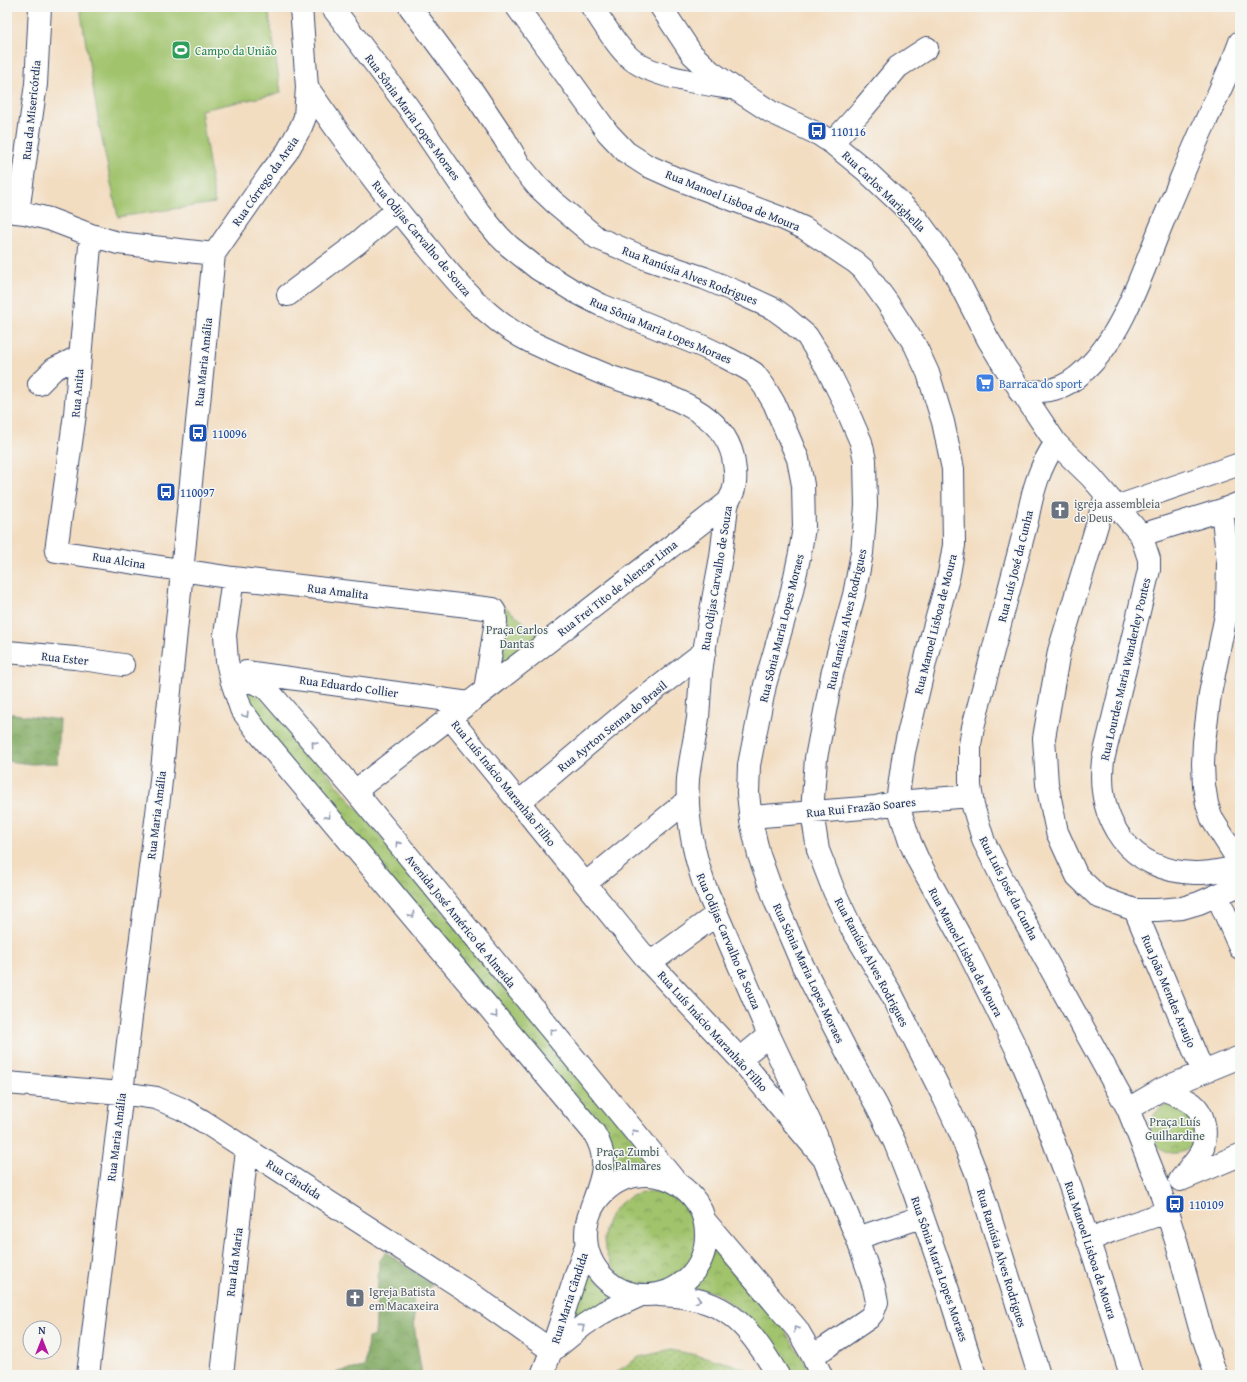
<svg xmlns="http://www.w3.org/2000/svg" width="1247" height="1382" font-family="'Gentium Book Plus',serif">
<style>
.grass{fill:url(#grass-dots);stroke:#5e7965}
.forest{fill:url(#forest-crowns);stroke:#4e6c5f}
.park{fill:url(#park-crowns);stroke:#5e7965}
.pitch{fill:#a0c36c;stroke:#5e7965}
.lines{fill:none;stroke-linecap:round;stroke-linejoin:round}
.minor-casing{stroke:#3b496d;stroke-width:24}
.minor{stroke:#fff;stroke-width:22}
.oneway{stroke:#8d97ae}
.labels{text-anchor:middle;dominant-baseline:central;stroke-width:3;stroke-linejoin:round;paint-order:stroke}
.leisure-label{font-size:12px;fill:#27864d;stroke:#f6f6f2;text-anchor:start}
.street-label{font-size:12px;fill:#1b2f5e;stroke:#f6f6f2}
.transit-label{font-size:12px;fill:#164399;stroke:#f6f6f2;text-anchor:start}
.shop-label{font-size:12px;fill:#366cbe;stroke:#f6f6f2;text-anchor:start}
.worship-label{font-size:12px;fill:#5b616d;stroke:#f6f6f2;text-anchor:start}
.park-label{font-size:12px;fill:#435b62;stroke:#f6f6f2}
</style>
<defs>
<pattern id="grass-dots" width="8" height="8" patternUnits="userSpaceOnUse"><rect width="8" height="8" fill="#a0c36c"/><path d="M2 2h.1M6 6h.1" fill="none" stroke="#829f5c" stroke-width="1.8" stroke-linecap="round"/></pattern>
<pattern id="forest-crowns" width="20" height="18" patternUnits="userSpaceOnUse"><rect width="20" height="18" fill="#80a960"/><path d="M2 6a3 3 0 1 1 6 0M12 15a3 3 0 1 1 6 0" fill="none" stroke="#688a52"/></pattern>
<pattern id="park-crowns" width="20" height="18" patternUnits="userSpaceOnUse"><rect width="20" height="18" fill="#a0c36c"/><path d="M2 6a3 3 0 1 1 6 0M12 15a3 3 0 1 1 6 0" fill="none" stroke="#829f5c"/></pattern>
</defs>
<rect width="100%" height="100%" fill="#f6f6f2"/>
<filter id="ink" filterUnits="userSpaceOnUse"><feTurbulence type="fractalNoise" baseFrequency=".025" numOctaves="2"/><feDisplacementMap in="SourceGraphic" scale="8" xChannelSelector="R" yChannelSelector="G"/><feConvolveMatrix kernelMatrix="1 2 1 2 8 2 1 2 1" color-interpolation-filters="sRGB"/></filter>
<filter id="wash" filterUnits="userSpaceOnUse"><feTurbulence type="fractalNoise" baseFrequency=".012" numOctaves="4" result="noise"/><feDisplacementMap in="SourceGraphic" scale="16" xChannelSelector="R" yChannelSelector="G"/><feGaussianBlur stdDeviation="0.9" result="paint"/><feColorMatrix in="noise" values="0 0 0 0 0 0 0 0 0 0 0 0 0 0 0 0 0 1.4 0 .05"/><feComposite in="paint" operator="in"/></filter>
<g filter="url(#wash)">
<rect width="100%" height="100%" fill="#f3ddc1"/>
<path class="grass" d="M 671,1350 L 706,1357 L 745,1368 L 747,1375 L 612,1375 L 639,1357 Z"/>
<path class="forest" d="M 7,713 L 60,720 L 58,763 L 32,764 L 7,761 Z
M 386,1252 L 433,1285 L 413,1297 L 415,1332 L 422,1375 L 337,1375 L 337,1372 L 365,1367 L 368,1338 L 375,1336 L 379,1262 Z"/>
<path class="park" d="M 505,607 L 541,636 L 495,672 Z
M 253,684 L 659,1170 C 638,1171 625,1173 606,1182 L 611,1167 L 243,703 L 242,689 Z
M 1174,1103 L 1195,1114 L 1194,1145 C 1158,1175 1127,1113 1174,1103 Z
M604 1239a47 47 0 1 1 94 0a47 47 0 1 1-94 0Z
M 711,1236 L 761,1293 L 813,1375 L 788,1375 L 737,1308 L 716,1293 L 687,1287 L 695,1282 L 709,1254 Z
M 585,1259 C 594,1278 600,1283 617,1294 L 562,1334 Z"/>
<path class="pitch" d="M 80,7 L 268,7 L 281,93 L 201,110 L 215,203 L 118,217 L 99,125 Z"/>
</g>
<g filter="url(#ink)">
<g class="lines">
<defs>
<path id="minor" d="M 332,7 L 408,107 L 479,212 L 498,235 L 509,246 L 538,269 L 572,290 L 601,305 L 704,347 L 725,357 L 746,368 L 754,373 L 764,386 L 774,403 L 798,459 L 803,485 L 804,527 L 800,553 L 791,595 L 765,685 L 749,765 L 748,793 L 751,821 L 759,855 L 776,903 L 802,964 L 850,1058 L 877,1106 L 895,1143 L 913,1189 L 948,1290 L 975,1375
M 410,7 L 474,93 L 504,138 L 519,164 L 537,186 L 554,202 L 597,238 L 647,259 L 704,278 L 737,292 L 774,309 L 785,317 L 807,336 L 827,368 L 841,396 L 861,442 L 865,460 L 866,506 L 862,553 L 854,595 L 832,675 L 816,758 L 812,812 L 818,850 L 834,891 L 851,927 L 892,995 L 944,1098 L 959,1130 L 977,1175 L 1039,1375
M 517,7 L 608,133 L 626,152 L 646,165 L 675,178 L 784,219 L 804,228 L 855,262 L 863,269 L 887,302 L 915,345 L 928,373 L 943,422 L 953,469 L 954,545 L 949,574 L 929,646 L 904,752 L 897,802 L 910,842 L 919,862 L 966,947 L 1017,1050 L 1028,1076 L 1048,1126 L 1068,1180 L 1094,1257 L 1131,1375
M 592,7 C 603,22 613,41 626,54 C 646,77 701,83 730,88
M 661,7 L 692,54 L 710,71 L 734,88 L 771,112 L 820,135 L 832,143 L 865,170 L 917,219 L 949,263 L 988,339 L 1003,364 L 1056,443 L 1091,477 L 1141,535 L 1149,559 L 1149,570 L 1103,760 C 1096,822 1130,871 1194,873 C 1209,874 1225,869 1240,867
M 307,87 C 342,138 378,187 417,234 C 451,275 483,318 531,342 C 556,354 581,365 606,375 C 650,391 721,404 733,457 C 735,469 737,481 733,492 C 731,497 728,501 727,506 C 725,523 723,540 721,557 C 714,595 706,634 701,673 C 700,688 699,703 698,718 C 695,739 690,759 688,779 C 686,814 693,851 704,884 L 769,1035 L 816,1135 L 824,1159
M 832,143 L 862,110 L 898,67 L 927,48
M 7,211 L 25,213 L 49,219 L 91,235 L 118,243 L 214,254
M 18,212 L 36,84 L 40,7
M 91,235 L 75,414 L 56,551 L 233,578 L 493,609 L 495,612 L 496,621 L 485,690
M 288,295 L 355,245 L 397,210
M 39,384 L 54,369 L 80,356
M 1020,392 C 1047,392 1063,391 1084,371 C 1125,334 1144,265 1166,214 C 1179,184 1191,153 1205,123 C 1217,96 1230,70 1240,42
M 1056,443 C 1039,466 1032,494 1027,521 L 973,727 L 970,745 L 970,786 L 973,806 L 984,842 L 1015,904 L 1128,1109 L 1159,1187 L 1177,1244 L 1200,1328 L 1216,1375
M 1106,495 L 1059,651 L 1044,738 L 1047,784 L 1057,832 L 1077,876 L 1099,897 L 1135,910 L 1157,910 L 1182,908 L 1199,903 L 1240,885
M 1116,507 L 1240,464
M 1222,510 L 1228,563 L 1227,610 L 1210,694 L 1204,742 L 1203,764 L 1204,785 L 1207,804 L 1212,819 L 1240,863
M 1141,535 L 1222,510 L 1240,503
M 233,578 L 225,635 L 227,661 L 231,679 L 241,709 L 257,731 L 594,1133 C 611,1161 601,1180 591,1208
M 7,652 L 75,658 L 123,665
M 246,672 L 469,703
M 231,679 L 252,682 L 266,688 L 355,791 L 677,1183
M 450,718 L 650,963 L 740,1059 L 824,1159 L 857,1238 L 874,1287 L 877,1302 L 873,1313 L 869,1318 L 825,1348 L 812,1355
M 355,791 C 479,695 604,599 728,502
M 519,802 L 630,709 L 705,651
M 751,817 L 876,807 L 897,802 L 971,796
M 586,883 L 688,800
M 1217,895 L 1240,948
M 1135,910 L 1203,1072
M 650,963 L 716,915
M 740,1059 L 769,1035
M 7,1083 L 121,1093 L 156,1098 L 182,1109 L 203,1121 L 473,1295 L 552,1351
M 1162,1089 C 1172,1093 1184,1097 1193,1104 C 1207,1116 1208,1141 1199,1156 C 1194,1164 1186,1172 1180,1180
M 1128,1109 L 1162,1089 L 1240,1057
M586 1235a60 60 0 1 1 120 0a60 60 0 1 1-120 0Z
M 1183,1179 L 1240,1155
M 705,1221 L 797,1329 L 812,1355 L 821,1375
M 857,1238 L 922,1217
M 1088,1241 L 1111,1231 L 1167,1212
M 659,1295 C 671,1296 682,1296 693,1299 C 737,1307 757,1341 778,1375
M 552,1351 L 584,1325 L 604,1312 L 639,1296
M 88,1375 L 135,984 L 160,790 L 214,254 L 269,175 L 287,152 L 301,127 L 305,117 L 307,87 L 301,7
M 222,1375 L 247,1150
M 542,1375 C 559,1333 570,1289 586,1246"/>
</defs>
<use href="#minor" class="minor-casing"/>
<use href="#minor" class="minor"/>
</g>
<defs><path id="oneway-chevron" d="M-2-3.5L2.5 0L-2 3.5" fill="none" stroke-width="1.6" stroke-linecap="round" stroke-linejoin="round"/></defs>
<g class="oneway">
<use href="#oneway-chevron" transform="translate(246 715) rotate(57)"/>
<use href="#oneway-chevron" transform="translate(314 744) rotate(-131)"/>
<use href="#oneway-chevron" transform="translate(328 816) rotate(50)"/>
<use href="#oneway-chevron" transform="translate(398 844) rotate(-129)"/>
<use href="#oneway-chevron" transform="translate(412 915) rotate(50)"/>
<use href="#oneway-chevron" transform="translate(495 1015) rotate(50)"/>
<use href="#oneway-chevron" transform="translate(552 1031) rotate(-129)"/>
<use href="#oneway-chevron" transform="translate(634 1132) rotate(-129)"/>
<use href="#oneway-chevron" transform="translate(698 1300) rotate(15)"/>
<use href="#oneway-chevron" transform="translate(582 1327) rotate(-37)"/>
<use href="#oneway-chevron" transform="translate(796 1329) rotate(-125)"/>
</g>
</g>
<defs>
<symbol id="stadium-square" viewBox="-11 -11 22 22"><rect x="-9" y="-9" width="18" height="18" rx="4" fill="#2e9e5b" stroke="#f6f6f2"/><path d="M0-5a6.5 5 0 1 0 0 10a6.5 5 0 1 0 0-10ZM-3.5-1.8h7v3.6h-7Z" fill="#fff"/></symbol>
<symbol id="bus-square" viewBox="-11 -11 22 22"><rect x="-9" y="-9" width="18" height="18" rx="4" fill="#1a4fb4" stroke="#f6f6f2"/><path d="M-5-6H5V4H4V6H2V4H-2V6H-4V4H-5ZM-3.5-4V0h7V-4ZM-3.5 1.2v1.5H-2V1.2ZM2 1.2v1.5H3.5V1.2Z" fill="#fff"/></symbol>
<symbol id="supermarket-square" viewBox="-11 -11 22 22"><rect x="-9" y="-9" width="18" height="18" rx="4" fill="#3f7fe0" stroke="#f6f6f2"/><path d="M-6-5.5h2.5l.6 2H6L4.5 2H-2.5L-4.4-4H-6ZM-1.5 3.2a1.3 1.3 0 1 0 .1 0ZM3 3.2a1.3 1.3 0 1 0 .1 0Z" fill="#fff"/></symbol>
<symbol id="church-square" viewBox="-11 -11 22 22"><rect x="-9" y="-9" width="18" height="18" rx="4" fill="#6b7280" stroke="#f6f6f2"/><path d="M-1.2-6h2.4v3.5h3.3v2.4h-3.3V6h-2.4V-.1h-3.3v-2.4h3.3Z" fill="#fff"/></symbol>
</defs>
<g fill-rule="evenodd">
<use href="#stadium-square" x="170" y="39" width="22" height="22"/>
<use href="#bus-square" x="806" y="120" width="22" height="22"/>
<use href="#supermarket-square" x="974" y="372" width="22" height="22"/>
<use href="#bus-square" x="187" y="422" width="22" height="22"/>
<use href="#bus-square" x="155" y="481" width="22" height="22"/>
<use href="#church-square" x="1049" y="499" width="22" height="22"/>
<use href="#bus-square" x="1164" y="1193" width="22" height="22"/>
<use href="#church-square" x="344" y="1287" width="22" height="22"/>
</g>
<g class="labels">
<g class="leisure-label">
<text x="195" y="50">Campo da União</text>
</g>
<g class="street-label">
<text transform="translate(31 110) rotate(-84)">Rua da Misericórdia</text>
<text transform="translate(413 117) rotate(54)">Rua Sônia Maria Lopes Moraes</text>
<text transform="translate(265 181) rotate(-55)">Rua Córrego da Areia</text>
<text transform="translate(884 191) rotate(44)">Rua Carlos Marighella</text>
<text transform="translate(733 200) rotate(22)">Rua Manoel Lisboa de Moura</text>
<text transform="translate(422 238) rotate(50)">Rua Odijas Carvalho de Souza</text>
<text transform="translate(690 275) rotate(21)">Rua Ranúsia Alves Rodrigues</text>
<text transform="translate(661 330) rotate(23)">Rua Sônia Maria Lopes Moraes</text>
<text transform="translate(203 362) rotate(-84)">Rua Maria Amália</text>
<text transform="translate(77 393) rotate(-85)">Rua Anita</text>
<text transform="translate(119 560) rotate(9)">Rua Alcina</text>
<text transform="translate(1015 566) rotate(-76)">Rua Luís José da Cunha</text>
<text transform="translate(716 578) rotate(-81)">Rua Odijas Carvalho de Souza</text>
<text transform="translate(617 588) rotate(-38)">Rua Frei Tito de Alencar Lima</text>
<text transform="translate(338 591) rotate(7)">Rua Amalita</text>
<text transform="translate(846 619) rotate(-77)">Rua Ranúsia Alves Rodrigues</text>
<text transform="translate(935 624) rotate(-76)">Rua Manoel Lisboa de Moura</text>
<text transform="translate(781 628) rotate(-76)">Rua Sônia Maria Lopes Moraes</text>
<text transform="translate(65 658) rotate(6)">Rua Ester</text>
<text transform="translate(1125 669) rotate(-77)">Rua Lourdes Maria Wanderley Pontes</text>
<text transform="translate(349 686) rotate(8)">Rua Eduardo Collier</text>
<text transform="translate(612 726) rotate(-39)">Rua Ayrton Senna do Brasil</text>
<text transform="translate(504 783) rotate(51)">Rua Luís Inácio Maranhão Filho</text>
<text transform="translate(861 807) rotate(-6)">Rua Rui Frazão Soares</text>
<text transform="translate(156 815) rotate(-83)">Rua Maria Amália</text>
<text transform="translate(1009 888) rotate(63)">Rua Luís José da Cunha</text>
<text transform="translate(461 921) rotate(51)">Avenida José Américo de Almeida</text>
<text transform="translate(729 941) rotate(67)">Rua Odijas Carvalho de Souza</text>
<text transform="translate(966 952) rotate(62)">Rua Manoel Lisboa de Moura</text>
<text transform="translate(872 962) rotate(62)">Rua Ranúsia Alves Rodrigues</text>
<text transform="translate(809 973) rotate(65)">Rua Sônia Maria Lopes Moraes</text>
<text transform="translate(1169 991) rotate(67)">Rua João Mendes Araujo</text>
<text transform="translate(713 1031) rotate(48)">Rua Luís Inácio Maranhão Filho</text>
<text transform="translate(116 1137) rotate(-83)">Rua Maria Amália</text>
<text transform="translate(294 1179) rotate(33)">Rua Cândida</text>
<text transform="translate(1091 1250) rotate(72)">Rua Manoel Lisboa de Moura</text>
<text transform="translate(1002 1258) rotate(73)">Rua Ranúsia Alves Rodrigues</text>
<text transform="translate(234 1262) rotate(-83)">Rua Ida Maria</text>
<text transform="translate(940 1269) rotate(71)">Rua Sônia Maria Lopes Moraes</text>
<text transform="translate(569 1298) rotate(-72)">Rua Maria Cândida</text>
</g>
<g class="transit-label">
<text x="831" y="131">110116</text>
<text x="212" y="433">110096</text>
<text x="180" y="492">110097</text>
<text x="1189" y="1204">110109</text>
</g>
<g class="shop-label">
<text x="999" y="383">Barraca do sport</text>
</g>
<g class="worship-label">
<text x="1074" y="503">igreja assembleia<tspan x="1074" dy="14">de Deus</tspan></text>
<text x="369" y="1291">Igreja Batista<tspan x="369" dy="14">em Macaxeira</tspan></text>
</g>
<g class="park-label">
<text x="517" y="629">Praça Carlos<tspan x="517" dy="14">Dantas</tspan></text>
<text x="1175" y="1121">Praça Luís<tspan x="1175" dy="14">Guilhardine</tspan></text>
<text x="628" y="1151">Praça Zumbi<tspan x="628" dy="14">dos Palmares</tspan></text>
</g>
</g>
<rect width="1247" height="1382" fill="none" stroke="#f6f6f2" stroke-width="24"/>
<g transform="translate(42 1340)"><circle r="19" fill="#f6f6f2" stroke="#9ea6b7"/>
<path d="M0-3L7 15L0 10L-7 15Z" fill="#b5179e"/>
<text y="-6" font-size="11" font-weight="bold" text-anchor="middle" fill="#1b2f5e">N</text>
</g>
</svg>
